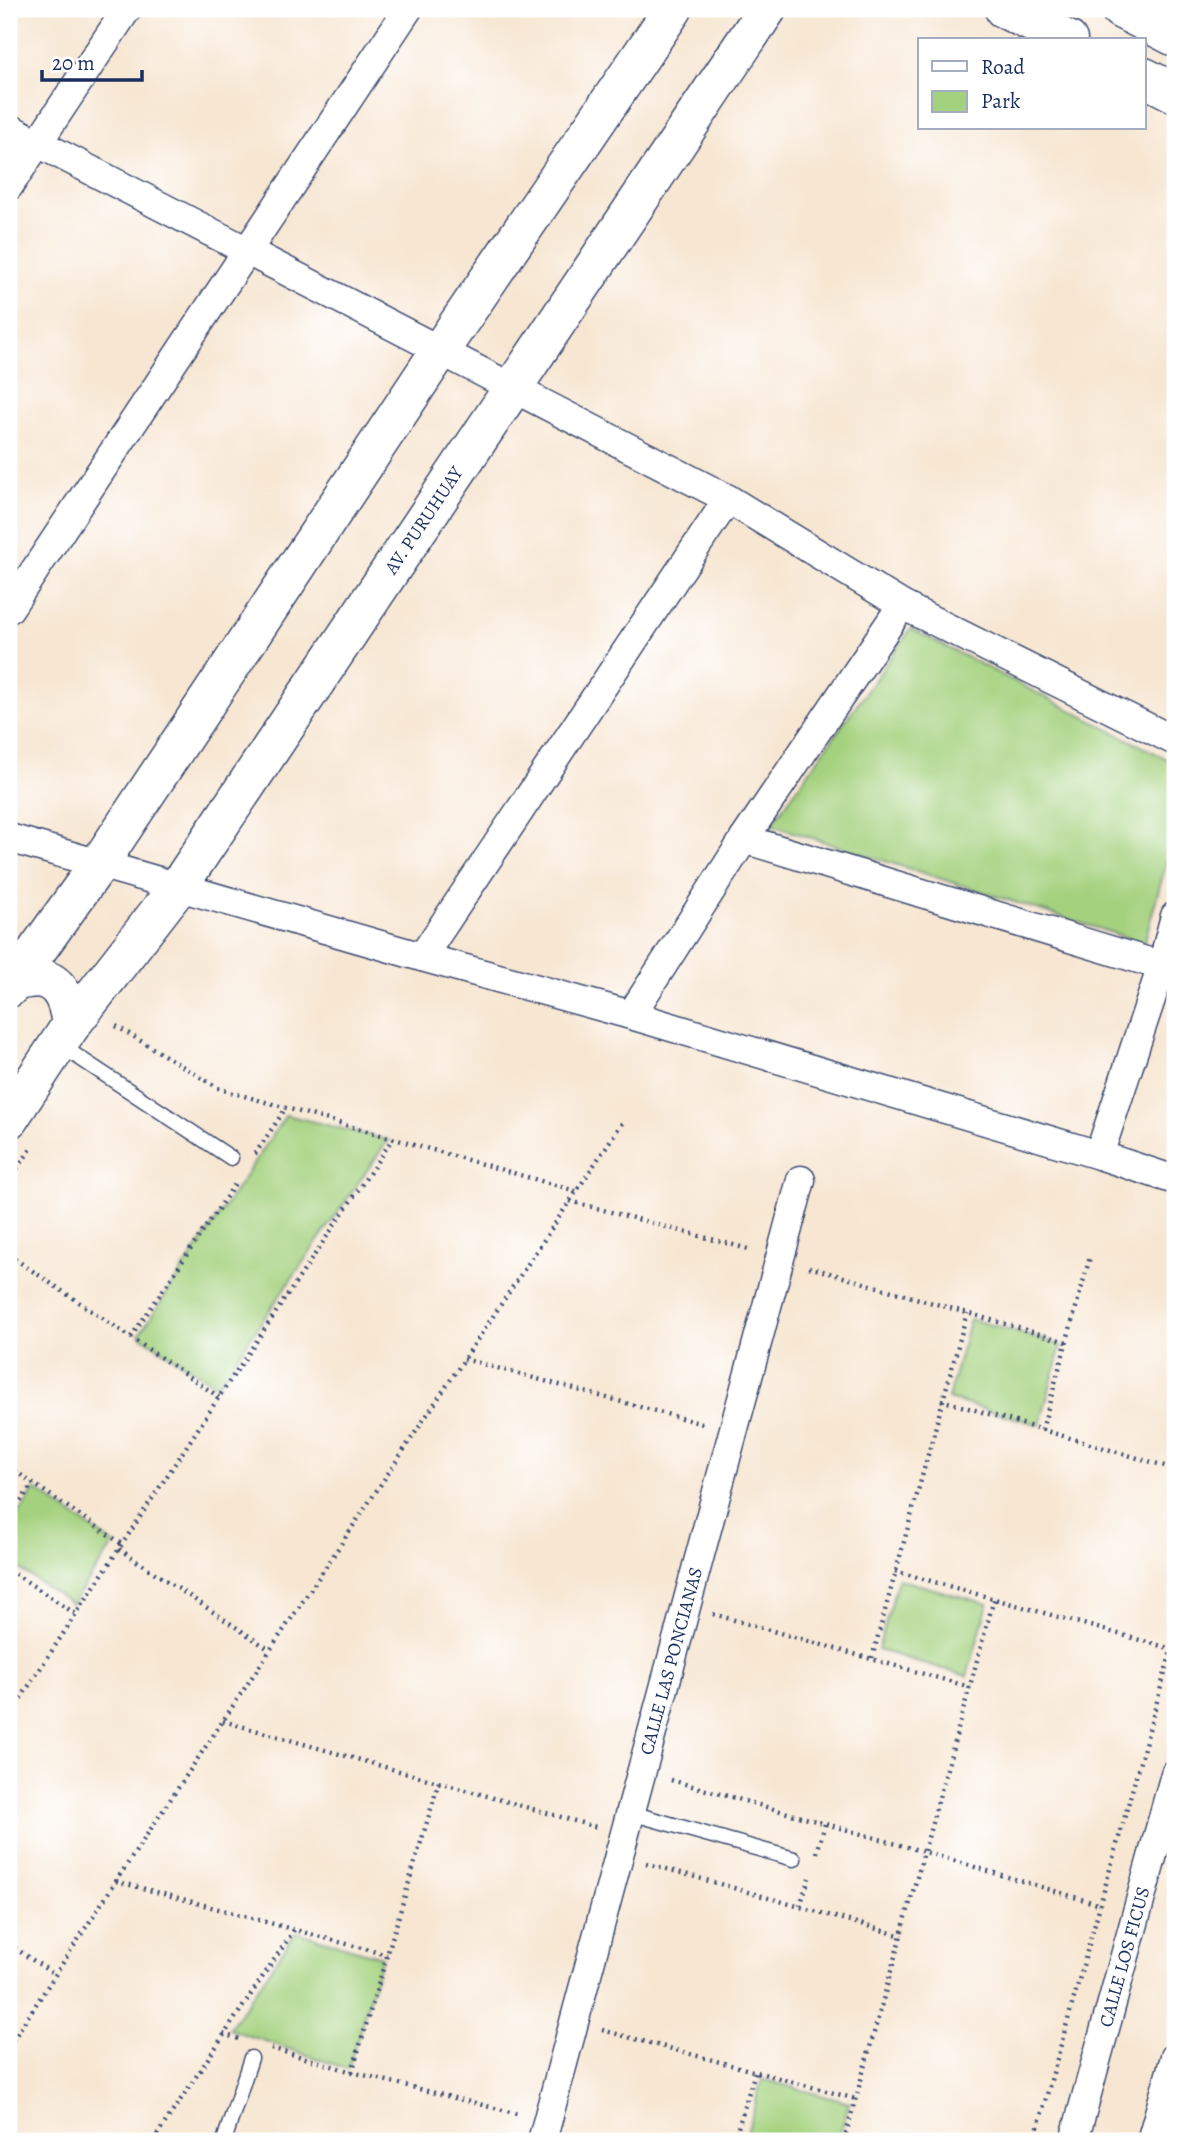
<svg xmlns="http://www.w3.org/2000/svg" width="1184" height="2150" font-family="Alegreya,serif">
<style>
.green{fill:#a4d17e;stroke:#60806e;stroke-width:2}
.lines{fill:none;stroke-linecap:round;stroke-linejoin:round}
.lane-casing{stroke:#3c4a6f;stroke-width:17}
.street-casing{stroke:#3c4a6f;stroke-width:31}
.secondary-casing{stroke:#3c4a6f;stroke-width:41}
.path{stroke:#3c4a6f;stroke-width:4.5;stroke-dasharray:2 5;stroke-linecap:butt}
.lane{stroke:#fff;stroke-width:14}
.street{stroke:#fff;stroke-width:28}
.secondary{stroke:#fff;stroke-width:38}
.labels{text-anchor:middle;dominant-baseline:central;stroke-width:7;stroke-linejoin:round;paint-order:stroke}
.street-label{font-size:19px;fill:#1b2f5e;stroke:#fff}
</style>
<rect width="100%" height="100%" fill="#fff"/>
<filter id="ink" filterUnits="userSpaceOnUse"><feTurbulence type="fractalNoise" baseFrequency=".0143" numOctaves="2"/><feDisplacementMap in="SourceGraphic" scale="14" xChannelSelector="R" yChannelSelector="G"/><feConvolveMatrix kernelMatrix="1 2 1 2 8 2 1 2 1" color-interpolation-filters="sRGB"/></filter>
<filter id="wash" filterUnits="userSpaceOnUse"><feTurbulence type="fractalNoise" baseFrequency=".00686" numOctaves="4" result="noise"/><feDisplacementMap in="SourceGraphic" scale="28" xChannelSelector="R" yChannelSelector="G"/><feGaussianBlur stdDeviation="1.57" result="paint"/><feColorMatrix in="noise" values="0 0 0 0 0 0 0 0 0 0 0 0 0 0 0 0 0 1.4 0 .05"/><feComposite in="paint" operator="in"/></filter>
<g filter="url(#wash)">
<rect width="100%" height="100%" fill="#f7e6d2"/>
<path class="green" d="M 911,629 L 1175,763 L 1175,832 L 1144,943 L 771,825 Z
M 286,1115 L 388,1140 L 217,1386 L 139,1335 Z
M 970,1319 L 1061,1345 L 1040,1425 L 948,1399 Z
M 35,1489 L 114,1544 L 72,1604 L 9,1562 L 9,1530 Z
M 898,1579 L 988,1604 L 967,1676 L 878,1650 Z
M 296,1932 L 382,1957 L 348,2069 L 229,2029 Z
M 762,2079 L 849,2103 L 838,2141 L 745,2141 Z"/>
</g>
<g filter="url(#ink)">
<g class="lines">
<defs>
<path id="lane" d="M 60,1045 L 231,1158
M 631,1813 L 794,1859
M 224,2141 L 251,2058"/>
<g id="street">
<path d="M 9,128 L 728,499 L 902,605 L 1175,741"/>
<path d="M 9,186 L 127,9"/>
<path d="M 9,609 L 408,9"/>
<path d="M 9,838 L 422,957 L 631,1015 L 1099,1155 L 1175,1180"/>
<path d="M 744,839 L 1162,966"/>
<path d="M 422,957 L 728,499"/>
<path d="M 631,1015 L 744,839 L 902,605"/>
<path d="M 1099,1155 L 1162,966 L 1175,916"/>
<path id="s1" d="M 542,2141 L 801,1180"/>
<path id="s2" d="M 1074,2141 L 1175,1774"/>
<path d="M 1151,2141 L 1175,2057"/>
</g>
<g id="secondary">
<path d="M 1004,9 L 1068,40"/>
<path d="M 1120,9 L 1175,37"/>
<path d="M 1144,77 L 1175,93"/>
<path d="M 15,981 L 99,864 L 439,352 L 673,9"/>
<path d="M 9,988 C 15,981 19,980 28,979 C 59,974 68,1000 71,1025 L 9,1119"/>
<path id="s3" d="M 71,1025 L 178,887 L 767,9"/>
</g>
</defs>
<use href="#lane" class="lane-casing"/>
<use href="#street" class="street-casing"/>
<use href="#secondary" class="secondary-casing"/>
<path class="path" d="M 116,1026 L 220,1089 L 576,1191
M 255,1154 L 286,1108
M 9,1180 L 31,1149
M 570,1201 L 752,1250
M 9,1255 L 219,1397
M 809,1267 L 1067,1342
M 131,1337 L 237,1181
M 464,1359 L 703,1424
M 941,1400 L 1175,1469
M 1042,1430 L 1090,1257
M 9,1467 L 122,1544
M 9,1519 L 33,1483
M 119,1549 L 270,1650
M 9,1570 L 76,1614
M 895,1571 L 1172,1649
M 713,1614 L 970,1687
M 872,1658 L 967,1313
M 9,1716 L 219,1397 L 393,1138
M 223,1721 L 596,1827
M 671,1780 L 925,1852 L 1101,1905
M 817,1853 L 825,1824
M 646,1863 L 902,1936
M 116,1881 L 387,1955
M 800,1906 L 809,1878
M 9,1944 L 55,1975
M 602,2030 L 856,2099
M 223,2034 L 239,2039
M 9,2046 L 116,1881 L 622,1123
M 271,2048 L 352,2072 L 518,2114
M 352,2072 L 439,1782
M 153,2141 L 294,1930
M 734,2141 L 755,2072
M 844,2141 L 994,1599
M 1034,2141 L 1175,1637"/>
<use href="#lane" class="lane"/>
<use href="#street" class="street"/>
<use href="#secondary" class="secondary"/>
</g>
</g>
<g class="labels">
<g class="street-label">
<text stroke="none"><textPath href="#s3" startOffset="616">AV. PURUHUAY</textPath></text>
<text stroke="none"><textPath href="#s1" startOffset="497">CALLE LAS PONCIANAS</textPath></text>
<text stroke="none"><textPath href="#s2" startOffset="191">CALLE LOS FICUS</textPath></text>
</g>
</g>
<rect width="1184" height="2150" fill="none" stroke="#fff" stroke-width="35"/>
<rect x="918" y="38" width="228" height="91" fill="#ffffff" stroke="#a4acbf" stroke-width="2"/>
<rect x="932" y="61" width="35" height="10" fill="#ffffff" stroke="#a4acbf" stroke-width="2"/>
<text x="981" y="74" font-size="21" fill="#1b2f5e">Road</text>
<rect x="932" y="91" width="35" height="21" fill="#a4d17e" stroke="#a4acbf" stroke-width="2"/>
<text x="981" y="108" font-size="21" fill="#1b2f5e">Park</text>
<path d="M42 70v10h100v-10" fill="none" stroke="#1b2f5e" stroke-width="3.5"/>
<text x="52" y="70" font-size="21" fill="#1b2f5e" stroke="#ffffff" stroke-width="5" paint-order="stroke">20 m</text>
</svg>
